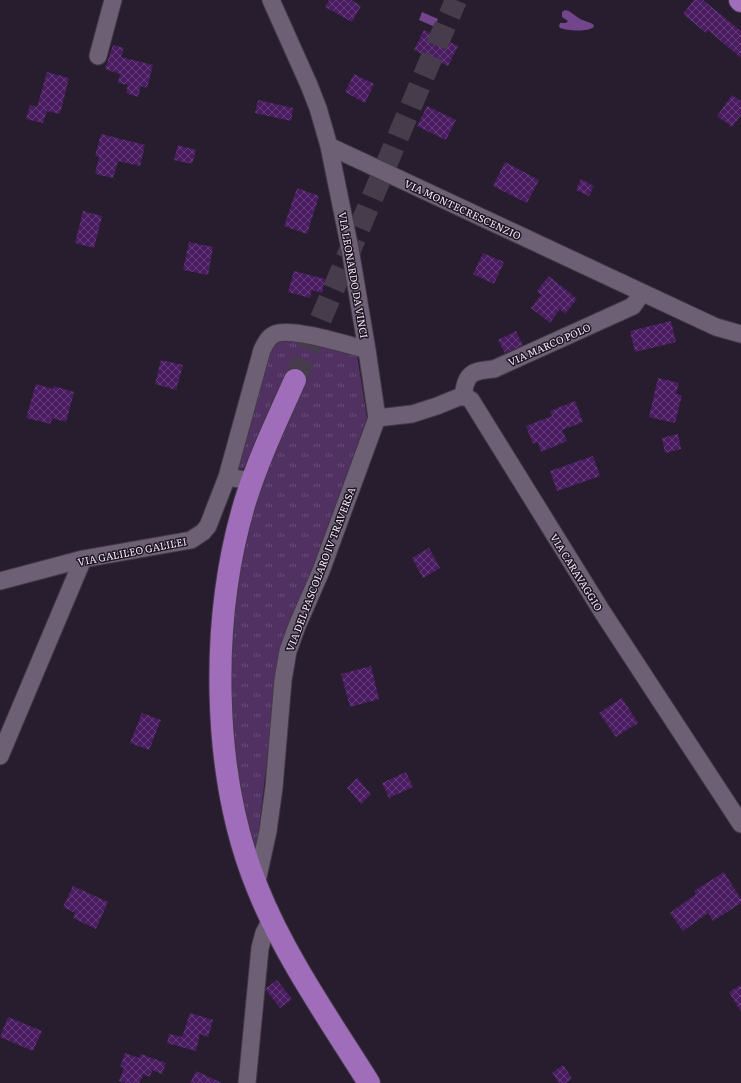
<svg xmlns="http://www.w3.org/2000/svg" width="741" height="1083" font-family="Literata,serif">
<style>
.grass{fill:url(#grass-tufts)}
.water{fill:#73458d}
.building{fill:url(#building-cross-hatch)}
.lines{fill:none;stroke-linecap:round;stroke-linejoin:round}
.major-tunnel{stroke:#473c4c;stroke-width:22;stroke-dasharray:22 11;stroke-linecap:butt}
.minor-casing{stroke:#433948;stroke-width:19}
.major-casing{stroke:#433948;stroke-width:24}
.minor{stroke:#6d6074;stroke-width:17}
.major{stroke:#9f6dba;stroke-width:22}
.labels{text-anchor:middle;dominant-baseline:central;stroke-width:3;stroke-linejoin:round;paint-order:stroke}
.street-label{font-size:10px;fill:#f4ecf8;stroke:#1e1424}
</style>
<defs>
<pattern id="grass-tufts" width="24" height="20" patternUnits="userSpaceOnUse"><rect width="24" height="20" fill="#503162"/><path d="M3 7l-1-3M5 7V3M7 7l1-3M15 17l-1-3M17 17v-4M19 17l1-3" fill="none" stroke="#6a4f79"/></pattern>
<pattern id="building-cross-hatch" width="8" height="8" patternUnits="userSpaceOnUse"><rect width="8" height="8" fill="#4a1c61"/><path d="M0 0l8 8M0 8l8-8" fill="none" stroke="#653d78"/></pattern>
</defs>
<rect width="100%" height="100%" fill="#281d2e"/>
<path class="grass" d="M 279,338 L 357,355 L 367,418 L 282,652 L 272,717 L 256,854 L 245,822 L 232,745 L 230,640 L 244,528 L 287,374 L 243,469 L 235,468 L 267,350 Z"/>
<path class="water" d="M 565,10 L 569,11 L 580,19 L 593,24 L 594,27 C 588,32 568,31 560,28 L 559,26 L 560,23 L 566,23 L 568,21 L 562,17 L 562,12 Z
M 422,12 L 438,19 L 435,27 L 419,20 Z"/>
<path class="building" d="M 329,0 L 351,0 L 361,6 L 352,22 L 325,7 Z
M 694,0 L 703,0 L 741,31 L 741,58 L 708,30 L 706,33 L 683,14 Z
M 424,30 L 458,46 L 448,66 L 414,50 Z
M 113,45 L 124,48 L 121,57 L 153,65 L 147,88 L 141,86 L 138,97 L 126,93 L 128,85 L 118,83 L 120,74 L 105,69 Z
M 47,72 L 69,78 L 60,114 L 47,111 L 43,123 L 26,119 L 30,105 L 37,107 Z
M 354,74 L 374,84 L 365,103 L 345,92 Z
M 732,95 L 741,101 L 741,115 L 732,127 L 717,116 Z
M 258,100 L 293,108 L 291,121 L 255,113 Z
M 427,106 L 456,120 L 446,140 L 417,126 Z
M 101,134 L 145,145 L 140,166 L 118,161 L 113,178 L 95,174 L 99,157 L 95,156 Z
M 178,145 L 196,150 L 192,164 L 174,160 Z
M 505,162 L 539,180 L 527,203 L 493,186 Z
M 581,179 L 594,186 L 589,196 L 576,190 Z
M 297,188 L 319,196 L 307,234 L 284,226 Z
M 83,211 L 102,216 L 94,248 L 75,243 Z
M 189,242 L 213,247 L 208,275 L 183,270 Z
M 483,253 L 504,262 L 494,284 L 473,274 Z
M 294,271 L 325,279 L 322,293 L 312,290 L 310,298 L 288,292 Z
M 549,276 L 577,299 L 565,314 L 560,309 L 550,323 L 531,308 L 541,295 L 537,291 Z
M 671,321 L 676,342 L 635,352 L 630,331 Z
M 516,331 L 523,345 L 505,353 L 498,340 Z
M 161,360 L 183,365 L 176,390 L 155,384 Z
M 658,378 L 679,383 L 676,394 L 682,395 L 675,423 L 649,417 Z
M 36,384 L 53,389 L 54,386 L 74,392 L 66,422 L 52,418 L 51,424 L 26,418 Z
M 575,401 L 583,422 L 562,430 L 567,441 L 541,452 L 538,442 L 533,444 L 526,426 L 552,416 L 550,411 Z
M 678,434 L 681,449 L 665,453 L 662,438 Z
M 593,456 L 600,476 L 557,491 L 550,471 Z
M 429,548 L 440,568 L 423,578 L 412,558 Z
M 371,666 L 379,699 L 350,707 L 341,674 Z
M 622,698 L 638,723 L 616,737 L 599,713 Z
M 142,713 L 161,720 L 149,750 L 130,743 Z
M 406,772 L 413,787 L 389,798 L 382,783 Z
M 357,778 L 371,794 L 361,804 L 347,788 Z
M 724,872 L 741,899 L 741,903 L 713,921 L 708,913 L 683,931 L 670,913 L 696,894 L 694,891 Z
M 73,886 L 108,902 L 96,929 L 73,918 L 75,913 L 63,907 Z
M 277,980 L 292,999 L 280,1008 L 266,990 L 266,988 Z
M 741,985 L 741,1012 L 729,992 Z
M 190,1013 L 213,1020 L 208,1037 L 200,1034 L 196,1051 L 167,1043 L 169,1034 L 182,1037 Z
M 8,1017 L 42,1031 L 33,1051 L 0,1037 Z
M 125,1053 L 139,1058 L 141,1054 L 166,1063 L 162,1074 L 152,1070 L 150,1077 L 143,1074 L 140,1083 L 126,1083 L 119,1081 L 124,1068 L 120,1067 Z
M 563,1065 L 572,1078 L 566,1083 L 559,1083 L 552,1073 Z
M 196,1071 L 222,1083 L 190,1083 Z"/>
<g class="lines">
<path class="major-tunnel" d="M 295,380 L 456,0"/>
<defs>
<path id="minor" d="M 98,56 L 113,0
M 329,146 L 716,327 L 741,334
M 463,397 C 466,373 471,371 494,369 L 633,306 L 642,293
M 377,418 L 412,414 L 437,406 L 459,397 L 466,397 L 471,400 L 603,613 L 741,824
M 227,477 L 262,350 C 265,344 268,337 275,334 C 292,327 348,345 367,350
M 0,581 L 83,559 L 191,540 L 203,532 L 208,526 L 227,477 L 252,481
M 0,756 L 83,559
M 256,886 L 268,831 L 274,787 L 283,680 L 288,651 L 297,626 L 321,571 L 377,418 L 367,350 L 350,249 L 329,146 L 318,108 L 309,85 L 271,0
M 247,1083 L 260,948 L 264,933 L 271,920"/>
<path id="major" d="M 740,0 L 741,1
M 295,380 C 277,420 258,460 245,502 C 210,619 211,773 257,887 C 285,957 329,1019 369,1083"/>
</defs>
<use href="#minor" class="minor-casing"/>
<use href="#major" class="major-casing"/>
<use href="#minor" class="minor"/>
<use href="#major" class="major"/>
</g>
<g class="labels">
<g class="street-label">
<text transform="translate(463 209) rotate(25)">VIA MONTECRESCENZIO</text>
<text transform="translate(354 275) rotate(80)">VIA LEONARDO DA VINCI</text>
<text transform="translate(549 344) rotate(-24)">VIA MARCO POLO</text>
<text transform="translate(132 551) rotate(-11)">VIA GALILEO GALILEI</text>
<text transform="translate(320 569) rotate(-69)">VIA DEL PASCOLARO IV TRAVERSA</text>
<text transform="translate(577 572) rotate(58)">VIA CARAVAGGIO</text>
</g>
</g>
</svg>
